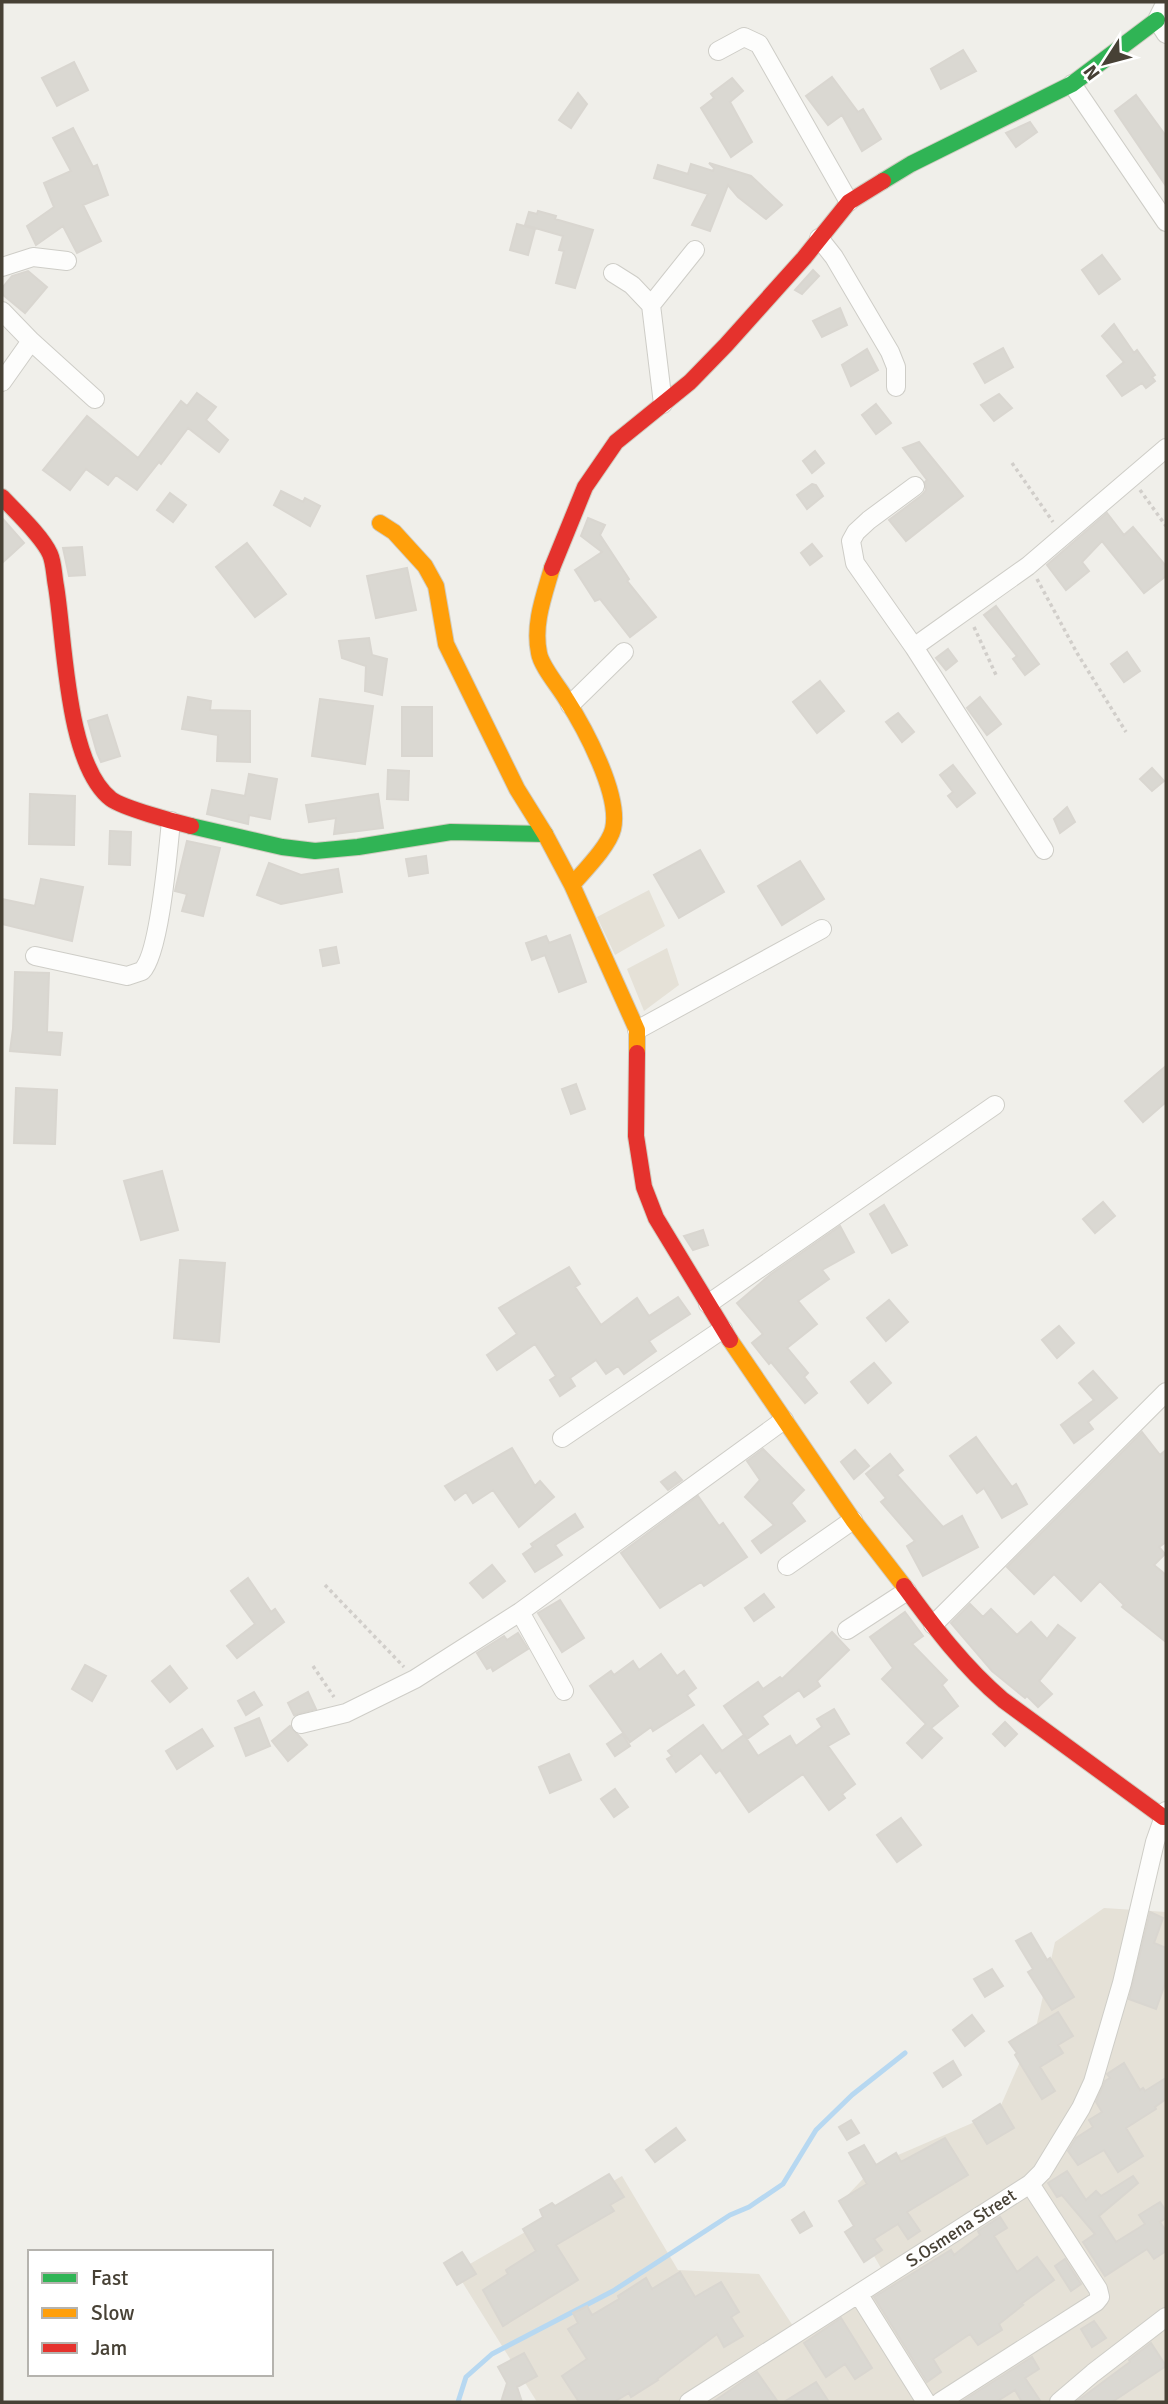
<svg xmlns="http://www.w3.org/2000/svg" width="1168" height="2404" font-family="Signika,sans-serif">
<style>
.residential{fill:#e5e1d7}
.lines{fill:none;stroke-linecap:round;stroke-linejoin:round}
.stream{stroke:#b7d8f1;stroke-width:5}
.building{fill:#dad8d2;stroke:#d9d6d0;stroke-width:2}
.street-casing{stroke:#cecdc7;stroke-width:20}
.fast-casing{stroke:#d0ccc0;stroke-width:18}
.slow-casing{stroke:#d0ccc0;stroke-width:18}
.jam-casing{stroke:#d0ccc0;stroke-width:18}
.path{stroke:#d1ceca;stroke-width:3.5;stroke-dasharray:3.5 3.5;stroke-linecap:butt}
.street{stroke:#fdfdfc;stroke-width:18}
.fast{stroke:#30b455;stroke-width:16}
.slow{stroke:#ff9f0a;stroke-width:16}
.jam{stroke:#e5322d;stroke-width:16}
.labels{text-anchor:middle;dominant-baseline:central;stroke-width:5;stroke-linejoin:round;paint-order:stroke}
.street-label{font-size:18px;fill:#474135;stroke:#fff}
</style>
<rect width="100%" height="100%" fill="#f0efea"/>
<path class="residential" d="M 649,890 L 665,926 L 615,955 L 597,917 Z
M 667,948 L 679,985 L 644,1011 L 627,969 Z
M 1104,1908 L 1166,1912 L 1166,2402 L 537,2402 L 456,2272 L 622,2176 L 678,2270 L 759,2274 L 793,2326 L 881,2268 L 842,2201 L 877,2164 L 998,2112 L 1037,2023 L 1055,1942 Z"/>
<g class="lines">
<path class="stream" d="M 458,2402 L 466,2377 L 492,2354 L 613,2291 L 730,2215 L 749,2207 L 783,2184 L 816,2130 L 852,2095 L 905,2053"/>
</g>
<path class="building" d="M 963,50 L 976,71 L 941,89 L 931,69 Z
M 74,62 L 88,90 L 57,106 L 42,78 Z
M 832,77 L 858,112 L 863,109 L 881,139 L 862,151 L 842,115 L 828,125 L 806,96 Z
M 732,78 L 743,91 L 730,102 L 752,142 L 731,157 L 701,108 L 714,98 L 711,94 Z
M 578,93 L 587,104 L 571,128 L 559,120 Z
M 1136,95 L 1166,136 L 1166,186 L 1115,111 Z
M 1030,122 L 1037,132 L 1016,147 L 1006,133 Z
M 73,128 L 93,167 L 97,165 L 108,195 L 83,205 L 101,241 L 77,253 L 63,226 L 36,245 L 27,226 L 54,207 L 44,183 L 71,171 L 53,138 Z
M 709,163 L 751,176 L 782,205 L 766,219 L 738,197 L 728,185 L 710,231 L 692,225 L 708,194 L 654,178 L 658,165 L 688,174 L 691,164 L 713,171 L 714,168 Z
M 538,211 L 556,216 L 555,219 L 593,230 L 575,288 L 556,283 L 564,251 L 559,250 L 563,236 L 525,225 L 529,212 L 537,214 Z
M 517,224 L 535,229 L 528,255 L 510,250 Z
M 1102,255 L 1120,279 L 1099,294 L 1082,270 Z
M 813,270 L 819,276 L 802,294 L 795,290 Z
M 28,271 L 47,287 L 25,313 L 2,294 L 2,288 L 12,276 Z
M 840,308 L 847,325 L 822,337 L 813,321 Z
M 1114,324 L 1134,353 L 1137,350 L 1155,375 L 1152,377 L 1155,381 L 1146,388 L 1142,383 L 1122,396 L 1107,376 L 1124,362 L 1102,336 Z
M 1003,348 L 1013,367 L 985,383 L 974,364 Z
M 867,349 L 878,370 L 851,386 L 842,365 Z
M 197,393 L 216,407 L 206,420 L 228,440 L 219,452 L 188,428 L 161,464 L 159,462 L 137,490 L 116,475 L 108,485 L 86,469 L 70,490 L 43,470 L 87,416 L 138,458 L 181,401 L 187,406 Z
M 999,394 L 1012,408 L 994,421 L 981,405 Z
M 876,404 L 891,423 L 876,434 L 862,415 Z
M 919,442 L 963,496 L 906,541 L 889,520 L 922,495 L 926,490 L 925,482 L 927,480 L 903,448 Z
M 815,451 L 824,463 L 812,473 L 803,461 Z
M 812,484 L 816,485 L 823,496 L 807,509 L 797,495 Z
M 281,491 L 303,502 L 305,498 L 320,506 L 310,526 L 274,505 Z
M 170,493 L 186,505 L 173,522 L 157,510 Z
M 1107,513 L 1124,535 L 1133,527 L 1166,566 L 1166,576 L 1144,593 L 1102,541 L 1082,562 L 1089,571 L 1066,590 L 1047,565 Z
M 2,518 L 24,543 L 2,563 Z
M 588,518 L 605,525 L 600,535 L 629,579 L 627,581 L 656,617 L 630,637 L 600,599 L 595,601 L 575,570 L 602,552 L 581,536 Z
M 247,543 L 286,594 L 255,617 L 216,567 Z
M 812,544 L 822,556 L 810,565 L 801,553 Z
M 82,547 L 85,575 L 69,576 L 63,548 Z
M 407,568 L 416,610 L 376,618 L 367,576 Z
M 996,606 L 1039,664 L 1025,675 L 1013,659 L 1017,656 L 984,615 Z
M 369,638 L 372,655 L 387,659 L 382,695 L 365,691 L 366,666 L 342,658 L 339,641 Z
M 948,649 L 957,661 L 946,670 L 936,658 Z
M 1127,652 L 1140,671 L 1124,682 L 1111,664 Z
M 820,681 L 844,711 L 817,733 L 793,702 Z
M 188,697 L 211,701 L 210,710 L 250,711 L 250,762 L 217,761 L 218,735 L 182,729 Z
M 980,697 L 1001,724 L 987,735 L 967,708 Z
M 320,699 L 373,706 L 365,764 L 312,756 Z
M 402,707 L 432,707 L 432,756 L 402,756 Z
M 898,713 L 914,732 L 902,742 L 886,722 Z
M 107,715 L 120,756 L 101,762 L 97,753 L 88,721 Z
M 953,765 L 975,793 L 957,807 L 948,796 L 953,792 L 940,775 Z
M 1152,768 L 1164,781 L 1152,791 L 1140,779 Z
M 388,770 L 409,771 L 408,800 L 387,799 Z
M 249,774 L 277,779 L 270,819 L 249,815 L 248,824 L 207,814 L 212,790 L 245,796 Z
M 30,794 L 75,796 L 74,845 L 29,844 Z
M 378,794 L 383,828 L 334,834 L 336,818 L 309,822 L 306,805 Z
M 1067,807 L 1075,822 L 1060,833 L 1054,819 Z
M 110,831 L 131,832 L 130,865 L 109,864 Z
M 187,841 L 220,848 L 203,916 L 182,911 L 187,894 L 175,891 Z
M 700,850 L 724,892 L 679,918 L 654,875 Z
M 426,856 L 428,873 L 409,876 L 406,859 Z
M 800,861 L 824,899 L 782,925 L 758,886 Z
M 269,863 L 301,875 L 338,869 L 342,892 L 281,904 L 257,895 Z
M 41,879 L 83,887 L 72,941 L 2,924 L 2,899 L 35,906 Z
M 570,935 L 586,982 L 559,992 L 545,955 L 532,960 L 526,943 L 546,936 L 549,943 Z
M 336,947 L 339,963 L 323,966 L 320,950 Z
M 15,972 L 49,973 L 47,1032 L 62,1033 L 60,1055 L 10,1051 L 13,1029 Z
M 1166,1066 L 1166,1102 L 1143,1122 L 1125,1101 Z
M 576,1084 L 585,1109 L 571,1114 L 562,1089 Z
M 16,1088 L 57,1090 L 55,1144 L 14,1143 Z
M 162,1171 L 178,1230 L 141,1240 L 124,1181 Z
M 1103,1202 L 1115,1216 L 1095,1233 L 1083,1219 Z
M 884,1205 L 907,1245 L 892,1253 L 870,1214 Z
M 840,1226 L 854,1252 L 822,1270 L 829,1279 L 798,1301 L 817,1324 L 787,1348 L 808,1373 L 804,1377 L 817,1393 L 805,1403 L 771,1362 L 769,1364 L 752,1343 L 763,1334 L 737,1303 L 771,1274 Z
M 703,1230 L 708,1245 L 693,1250 L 684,1236 Z
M 180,1260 L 225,1263 L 219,1342 L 174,1338 Z
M 569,1267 L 580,1284 L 575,1287 L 601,1325 L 637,1298 L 649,1316 L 678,1297 L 690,1314 L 649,1341 L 656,1351 L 624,1374 L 618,1366 L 606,1374 L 596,1360 L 570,1378 L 575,1386 L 560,1396 L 550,1380 L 556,1376 L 535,1344 L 497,1370 L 487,1355 L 517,1334 L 499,1308 Z
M 889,1300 L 908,1322 L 886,1341 L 867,1318 Z
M 1059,1326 L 1074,1343 L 1057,1358 L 1042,1340 Z
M 874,1363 L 891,1383 L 868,1403 L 851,1382 Z
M 1093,1371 L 1117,1398 L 1088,1422 L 1093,1429 L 1074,1443 L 1061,1425 L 1094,1400 L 1079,1383 Z
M 1142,1432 L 1160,1455 L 1166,1450 L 1166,1542 L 1159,1547 L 1165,1554 L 1154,1565 L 1166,1575 L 1166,1642 L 1122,1607 L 1124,1605 L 1100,1581 L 1081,1601 L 1054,1574 L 1034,1594 L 1007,1567 Z
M 976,1437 L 1012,1487 L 1016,1484 L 1027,1504 L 1002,1518 L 984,1488 L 977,1493 L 950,1456 Z
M 512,1448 L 535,1486 L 540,1481 L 554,1497 L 519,1527 L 493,1490 L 473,1503 L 466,1492 L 455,1500 L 445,1486 Z
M 763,1449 L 804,1490 L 791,1503 L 805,1521 L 761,1553 L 752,1541 L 774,1525 L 745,1497 L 760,1480 L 747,1461 Z
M 855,1450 L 869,1466 L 854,1479 L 841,1462 Z
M 890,1454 L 903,1470 L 897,1475 L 943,1527 L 962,1516 L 978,1547 L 923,1576 L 907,1546 L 915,1541 L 881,1502 L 886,1498 L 866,1474 Z
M 675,1472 L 682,1480 L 668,1490 L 661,1482 Z
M 698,1496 L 719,1526 L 723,1523 L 747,1557 L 704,1586 L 701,1582 L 660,1608 L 621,1553 Z
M 575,1514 L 583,1527 L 555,1545 L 562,1555 L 535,1572 L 523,1554 L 533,1547 L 531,1544 Z
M 492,1565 L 505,1581 L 483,1598 L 470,1583 Z
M 248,1578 L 271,1612 L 275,1609 L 284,1622 L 237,1658 L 227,1646 L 255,1624 L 231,1591 Z
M 764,1594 L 774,1607 L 754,1621 L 745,1608 Z
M 560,1600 L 584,1638 L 562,1652 L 538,1613 Z
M 970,1604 L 983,1617 L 991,1609 L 1017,1635 L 1031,1622 L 1047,1639 L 1058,1625 L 1075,1638 L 1039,1681 L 1052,1694 L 1038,1707 L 1027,1696 L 1025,1698 L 992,1671 L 951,1623 Z
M 905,1612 L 923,1636 L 912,1644 L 947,1680 L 942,1685 L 958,1706 L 931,1728 L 942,1738 L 922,1758 L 907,1743 L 926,1724 L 882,1679 L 893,1668 L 870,1637 Z
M 832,1632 L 849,1650 L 817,1681 L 820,1686 L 804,1697 L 799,1690 L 762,1716 L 768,1724 L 747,1739 L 724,1706 L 758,1682 L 763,1689 L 780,1677 L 782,1679 Z
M 518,1633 L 528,1649 L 493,1671 L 491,1667 L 487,1669 L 477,1653 L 504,1636 L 507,1640 Z
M 661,1654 L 677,1676 L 684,1671 L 696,1688 L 687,1695 L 694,1705 L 653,1731 L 651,1727 L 630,1742 L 590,1686 L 611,1671 L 614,1675 L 633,1661 L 639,1670 Z
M 85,1665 L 106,1676 L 92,1701 L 72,1689 Z
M 170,1666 L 187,1688 L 170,1702 L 152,1681 Z
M 254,1692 L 262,1705 L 246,1715 L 238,1701 Z
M 308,1692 L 316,1709 L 294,1715 L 288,1703 Z
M 834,1709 L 849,1734 L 828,1746 L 855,1784 L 842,1794 L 845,1798 L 829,1810 L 803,1774 L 749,1812 L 720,1770 L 716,1773 L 701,1753 L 676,1772 L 667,1759 L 672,1756 L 668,1751 L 703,1725 L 722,1751 L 744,1735 L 758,1756 L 790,1736 L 796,1746 L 822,1727 L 817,1719 Z
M 259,1718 L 270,1746 L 246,1756 L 235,1728 Z
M 1005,1722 L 1017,1734 L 1005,1746 L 993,1734 Z
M 290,1726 L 307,1745 L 288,1761 L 272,1741 Z
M 202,1729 L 213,1746 L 177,1769 L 166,1751 Z
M 622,1734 L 630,1746 L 615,1756 L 607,1744 Z
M 569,1754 L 581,1780 L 550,1793 L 539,1767 Z
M 615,1789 L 628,1807 L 614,1817 L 601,1799 Z
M 901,1818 L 921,1845 L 897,1862 L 877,1835 Z
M 1150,1912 L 1163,1918 L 1154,1943 L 1166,1948 L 1166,1981 L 1156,2009 L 1129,1999 Z
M 1031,1933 L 1047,1960 L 1050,1958 L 1074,1997 L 1052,2010 L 1028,1972 L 1033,1969 L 1016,1941 Z
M 992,1969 L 1003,1986 L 985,1997 L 974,1979 Z
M 1058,2012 L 1073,2036 L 1058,2045 L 1063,2053 L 1040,2067 L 1055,2091 L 1042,2099 L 1015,2055 L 1017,2053 L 1009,2042 Z
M 972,2015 L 984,2031 L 965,2046 L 953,2030 Z
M 953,2061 L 961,2075 L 943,2087 L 934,2073 Z
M 1124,2063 L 1140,2090 L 1143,2088 L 1145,2091 L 1166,2078 L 1166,2099 L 1155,2107 L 1156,2109 L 1126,2128 L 1143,2156 L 1118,2172 L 1104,2150 L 1078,2165 L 1068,2151 L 1076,2138 L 1093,2127 L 1089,2120 L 1102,2112 L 1096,2102 L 1105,2081 L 1110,2078 L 1107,2074 Z
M 1000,2104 L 1014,2128 L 987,2144 L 973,2121 Z
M 851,2120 L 859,2133 L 847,2140 L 839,2127 Z
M 676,2128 L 685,2140 L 655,2162 L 646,2150 Z
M 945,2138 L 968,2175 L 907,2212 L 920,2231 L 908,2239 L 898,2224 L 874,2239 L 882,2250 L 864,2262 L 845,2232 L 854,2226 L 839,2201 L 867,2184 L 849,2153 L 864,2145 L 876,2165 L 896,2153 L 901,2162 Z
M 1067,2171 L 1086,2200 L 1096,2191 L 1101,2196 L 1133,2176 L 1138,2183 L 1099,2216 L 1116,2242 L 1145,2224 L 1139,2215 L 1160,2202 L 1166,2211 L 1166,2218 L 1160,2222 L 1166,2231 L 1166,2251 L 1154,2259 L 1147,2249 L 1105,2276 L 1083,2242 L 1095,2234 L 1062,2195 L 1057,2197 L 1048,2183 Z
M 609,2174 L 624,2197 L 610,2205 L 614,2211 L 556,2245 L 578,2280 L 503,2326 L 483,2290 L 508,2274 L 506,2270 L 536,2251 L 523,2229 L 543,2217 L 540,2210 L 552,2203 L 555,2206 Z
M 804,2212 L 812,2226 L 800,2233 L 792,2220 Z
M 1000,2217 L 1007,2228 L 994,2236 L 1017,2272 L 1037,2257 L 1054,2280 L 1021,2304 L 1023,2305 L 999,2324 L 1002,2330 L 978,2345 L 970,2334 L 933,2359 L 941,2372 L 927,2382 L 874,2297 L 951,2250 L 954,2255 L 980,2235 L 978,2231 Z
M 462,2252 L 476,2274 L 457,2285 L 444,2263 Z
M 1065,2259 L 1081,2284 L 1071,2291 L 1055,2266 Z
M 680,2272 L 695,2297 L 721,2282 L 739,2312 L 731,2317 L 743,2336 L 724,2347 L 717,2334 L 657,2379 L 658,2380 L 631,2397 L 629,2393 L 614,2402 L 579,2402 L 562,2376 L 587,2359 L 568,2329 L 578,2323 L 573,2313 L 587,2306 L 592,2315 L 619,2299 L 618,2296 L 646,2278 L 652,2289 Z
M 841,2318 L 872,2368 L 855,2379 L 845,2364 L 826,2377 L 804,2343 Z
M 1094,2321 L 1106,2338 L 1092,2347 L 1081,2329 Z
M 1151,2343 L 1166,2366 L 1112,2402 L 1076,2402 L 1130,2362 L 1129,2360 Z
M 524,2353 L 537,2376 L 517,2387 L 522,2402 L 501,2402 L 507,2383 L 498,2367 Z
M 1032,2357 L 1039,2369 L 1025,2378 L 1041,2402 L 1022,2402 L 1015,2390 L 996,2402 L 961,2402 Z
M 757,2372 L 778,2402 L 713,2402 L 749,2377 Z
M 816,2382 L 829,2402 L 784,2402 Z"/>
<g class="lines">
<defs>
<path id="street" d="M 1166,2 L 1157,20 L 1166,34
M 718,51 L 744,37 L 759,44 L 849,202
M 1072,84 L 1166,222
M 819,238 L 834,257 L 890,352 L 896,367 L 896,387
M 2,267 L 33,257 L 67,261
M 613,273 L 632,285 L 651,305
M 2,311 L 31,341 L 2,382
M 31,341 L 95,399
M 663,404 L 651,305 L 695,250
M 914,647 L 855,563 L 851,541 L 856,532 L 869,520 L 915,486
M 570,705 L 624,652
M 1044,850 L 914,647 L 1028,566 L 1166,448
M 35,956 L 127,976 L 142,971 C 160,953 168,850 171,821
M 637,1030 L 822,929
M 708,1304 L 995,1105
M 562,1438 L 723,1329
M 787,1566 L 853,1520
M 520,1612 L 564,1691
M 933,1625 L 1166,1392
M 847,1630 L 907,1591
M 301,1724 L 346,1713 L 415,1679 L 520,1612 L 784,1420
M 1030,2184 L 1042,2172 L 1081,2108 L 1093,2082 L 1122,1983 L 1155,1842 L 1166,1811
M 859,2295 L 926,2402
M 689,2402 L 1030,2184 L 1098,2289 L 1100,2297 L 1096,2302 L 940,2402
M 1059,2402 L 1093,2373 L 1166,2317"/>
<path id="fast" d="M 883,181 L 911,164 L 1072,84 L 1157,20
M 191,826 L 282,847 L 315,851 L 358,847 L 451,832 L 545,834"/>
<path id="slow" d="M 380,523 L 394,532 L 425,566 L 436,586 L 446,644 L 517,789 L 545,834 L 572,885 L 637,1030 L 637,1053
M 552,568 C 544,596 533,624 539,653 C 541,666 559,687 566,699 C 584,727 621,795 613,829 C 609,846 584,871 572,885
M 730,1340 L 853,1520 L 904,1586"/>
<path id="jam" d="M 2,497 C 16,512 42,536 50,554 C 54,563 54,576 56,586 C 65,640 66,764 111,799 C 123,808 175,822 191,826
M 552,568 L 585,487 L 616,442 L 690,382 L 726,345 L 804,258 L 849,202 L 883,181
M 637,1053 L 636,1136 L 644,1187 L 656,1218 L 730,1340
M 904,1586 C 934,1627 964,1667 1003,1700 L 1163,1817"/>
</defs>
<use href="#street" class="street-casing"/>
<use href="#fast" class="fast-casing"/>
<use href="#slow" class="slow-casing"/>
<use href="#jam" class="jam-casing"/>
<path class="path" d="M 1012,463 L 1053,522
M 1140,490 L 1166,526
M 1037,579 L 1077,653 L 1126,732
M 974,627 L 996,675
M 325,1585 L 404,1667
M 313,1666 L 334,1697"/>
<use href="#street" class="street"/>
<use href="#fast" class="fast"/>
<use href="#slow" class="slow"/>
<use href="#jam" class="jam"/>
</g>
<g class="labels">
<g class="street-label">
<text transform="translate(961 2228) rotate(-33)">S.Osmena Street</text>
</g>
</g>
<rect width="1168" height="2404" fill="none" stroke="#474135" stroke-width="7"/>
<rect x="28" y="2250" width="245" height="126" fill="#ffffff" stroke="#b5b3ae" stroke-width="2"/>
<rect x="42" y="2273" width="35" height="10" fill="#30b455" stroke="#b5b3ae" stroke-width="2"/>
<text x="91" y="2285" font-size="21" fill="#474135">Fast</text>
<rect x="42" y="2308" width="35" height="10" fill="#ff9f0a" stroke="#b5b3ae" stroke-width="2"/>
<text x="91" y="2320" font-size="21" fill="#474135">Slow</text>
<rect x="42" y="2343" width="35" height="10" fill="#e5322d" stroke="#b5b3ae" stroke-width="2"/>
<text x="91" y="2355" font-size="21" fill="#474135">Jam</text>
<g transform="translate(1105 63) rotate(234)" stroke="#ffffff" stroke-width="5" paint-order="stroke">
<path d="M0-5L12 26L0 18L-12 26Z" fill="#474135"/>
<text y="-10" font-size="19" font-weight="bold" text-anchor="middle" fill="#474135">N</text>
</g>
</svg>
